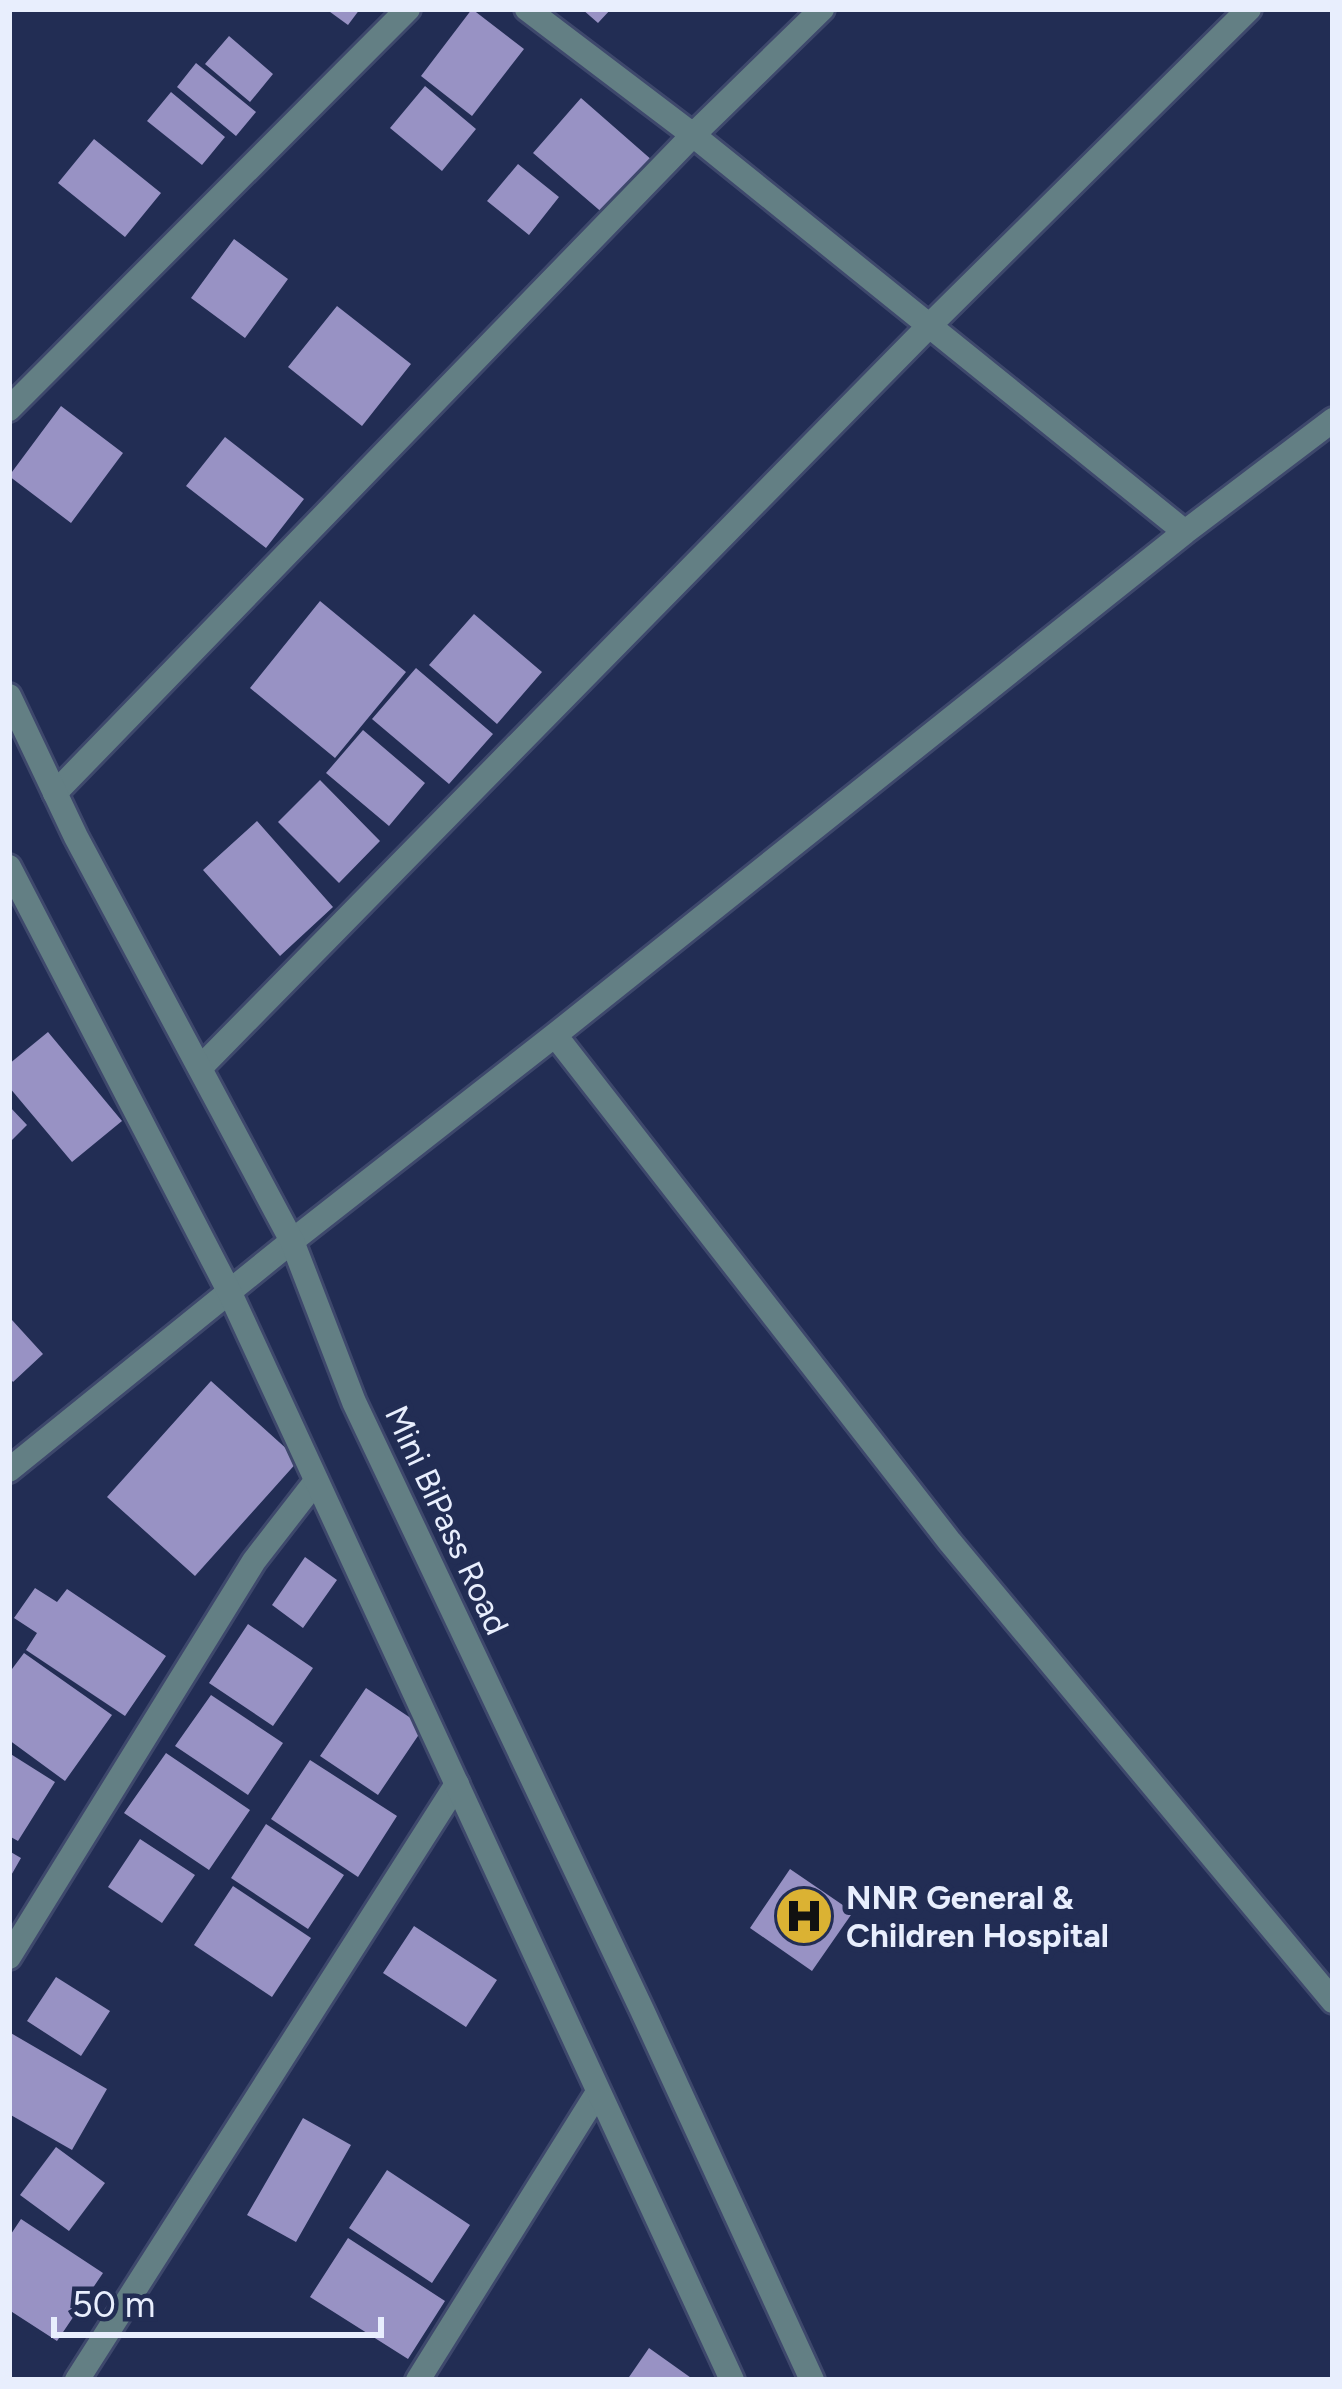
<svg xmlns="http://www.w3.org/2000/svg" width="1342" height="2389" font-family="Figtree,sans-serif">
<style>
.building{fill:#9892c4}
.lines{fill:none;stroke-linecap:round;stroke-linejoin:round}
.minor-casing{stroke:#3e486c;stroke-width:30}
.tertiary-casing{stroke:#3e486c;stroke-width:30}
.minor{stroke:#637f84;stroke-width:24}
.tertiary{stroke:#637f84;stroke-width:24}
.labels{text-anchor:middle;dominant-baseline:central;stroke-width:12;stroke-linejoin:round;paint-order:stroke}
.street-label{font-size:33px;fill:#e8eefd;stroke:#222d54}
.poi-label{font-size:33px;font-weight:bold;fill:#e8eefd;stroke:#222d54;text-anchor:start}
</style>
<rect width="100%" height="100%" fill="#222d54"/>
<path class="building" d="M 326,9 L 360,9 L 348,25 Z
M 472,9 L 524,49 L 472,116 L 421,76 Z
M 582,9 L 611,9 L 598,23 Z
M 229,36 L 273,74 L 250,102 L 205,64 Z
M 196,63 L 256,112 L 236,136 L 177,87 Z
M 425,86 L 476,129 L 442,171 L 390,128 Z
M 171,92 L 225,137 L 202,165 L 147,121 Z
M 581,98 L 653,161 L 605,215 L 533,153 Z
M 94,139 L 161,193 L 125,237 L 58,183 Z
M 518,164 L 559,197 L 529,235 L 487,201 Z
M 234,239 L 288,279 L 245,338 L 191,298 Z
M 337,306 L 411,364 L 362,426 L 288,367 Z
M 61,406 L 123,453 L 71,523 L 9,476 Z
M 225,437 L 304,499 L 266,548 L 186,486 Z
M 320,601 L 406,672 L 335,758 L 250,688 Z
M 474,614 L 542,672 L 497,724 L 429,665 Z
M 416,668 L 493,734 L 449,784 L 372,719 Z
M 363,730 L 425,783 L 389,826 L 326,773 Z
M 320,780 L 380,841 L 339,883 L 278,822 Z
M 257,821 L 333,907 L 280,956 L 203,870 Z
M 48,1032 L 122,1121 L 72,1162 L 9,1087 L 9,1064 Z
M 9,1106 L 27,1125 L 9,1143 Z
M 12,1320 L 43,1354 L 13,1382 L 9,1377 L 9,1323 Z
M 211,1381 L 299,1460 L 195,1576 L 107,1497 Z
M 305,1557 L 337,1580 L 303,1628 L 272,1605 Z
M 35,1588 L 57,1602 L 67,1589 L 166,1656 L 125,1716 L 26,1650 L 37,1633 L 14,1618 Z
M 248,1624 L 313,1668 L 273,1726 L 209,1683 Z
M 24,1653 L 112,1715 L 65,1781 L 9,1740 L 9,1673 Z
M 366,1688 L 424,1727 L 378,1795 L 320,1756 Z
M 211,1695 L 283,1743 L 248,1795 L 175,1746 Z
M 9,1753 L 55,1782 L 18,1841 L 9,1836 Z
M 166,1753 L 250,1810 L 209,1870 L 124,1813 Z
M 310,1760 L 397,1816 L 358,1877 L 271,1819 Z
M 266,1824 L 344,1875 L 308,1929 L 231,1878 Z
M 140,1839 L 195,1875 L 162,1923 L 108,1887 Z
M 9,1851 L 21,1858 L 9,1879 Z
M 790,1869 L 853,1912 L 812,1971 L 750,1928 Z
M 233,1886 L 311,1938 L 272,1997 L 194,1945 Z
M 414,1926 L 497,1980 L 466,2027 L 383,1973 Z
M 56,1977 L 110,2011 L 81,2056 L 27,2021 Z
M 9,2032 L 107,2089 L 72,2150 L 9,2114 Z
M 303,2118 L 351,2145 L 296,2242 L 247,2215 Z
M 56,2147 L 105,2183 L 69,2231 L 20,2195 Z
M 387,2170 L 470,2225 L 432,2283 L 349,2228 Z
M 21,2219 L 103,2273 L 57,2341 L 9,2310 L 9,2237 Z
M 348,2238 L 445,2301 L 408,2359 L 310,2297 Z
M 649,2348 L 694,2380 L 627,2380 Z"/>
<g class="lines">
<defs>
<path id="minor" d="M 527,9 L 693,135 L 1185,532
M 9,409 L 408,9
M 55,793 L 693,135 L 822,9
M 555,1035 L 950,1542 L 1333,2001
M 200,1068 L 929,326 L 1249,9
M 9,1470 L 292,1241 L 555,1035 L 1185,532 L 1333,420
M 9,1957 L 254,1561 L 316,1481
M 77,2380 L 457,1784
M 418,2380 L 598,2092"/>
<path id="tertiary" d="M 9,696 L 76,837 L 292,1241 L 354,1402 L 642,2010 L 812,2380
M 9,867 L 229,1291 L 732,2380"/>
</defs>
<use href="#minor" class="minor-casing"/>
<use href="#tertiary" class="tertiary-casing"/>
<use href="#minor" class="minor"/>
<use href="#tertiary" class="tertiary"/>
</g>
<defs>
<symbol id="hospital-disc" viewBox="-11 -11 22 22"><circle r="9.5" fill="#dbb233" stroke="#222d54"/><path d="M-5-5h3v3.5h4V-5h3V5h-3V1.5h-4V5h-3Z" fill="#111"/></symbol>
</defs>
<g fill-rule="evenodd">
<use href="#hospital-disc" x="771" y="1883" width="66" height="66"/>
</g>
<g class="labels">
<g class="street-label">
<text transform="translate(447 1520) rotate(65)">Mini BiPass Road</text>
</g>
<g class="poi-label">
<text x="846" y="1897">NNR General &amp;<tspan x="846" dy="38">Children Hospital</tspan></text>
</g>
</g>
<rect width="1342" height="2389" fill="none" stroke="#e8eefd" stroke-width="24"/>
<path d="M54 2317v18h327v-18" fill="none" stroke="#e8eefd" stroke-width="6"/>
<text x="72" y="2317" font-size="36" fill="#e8eefd" stroke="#222d54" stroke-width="9" paint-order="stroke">50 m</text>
</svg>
